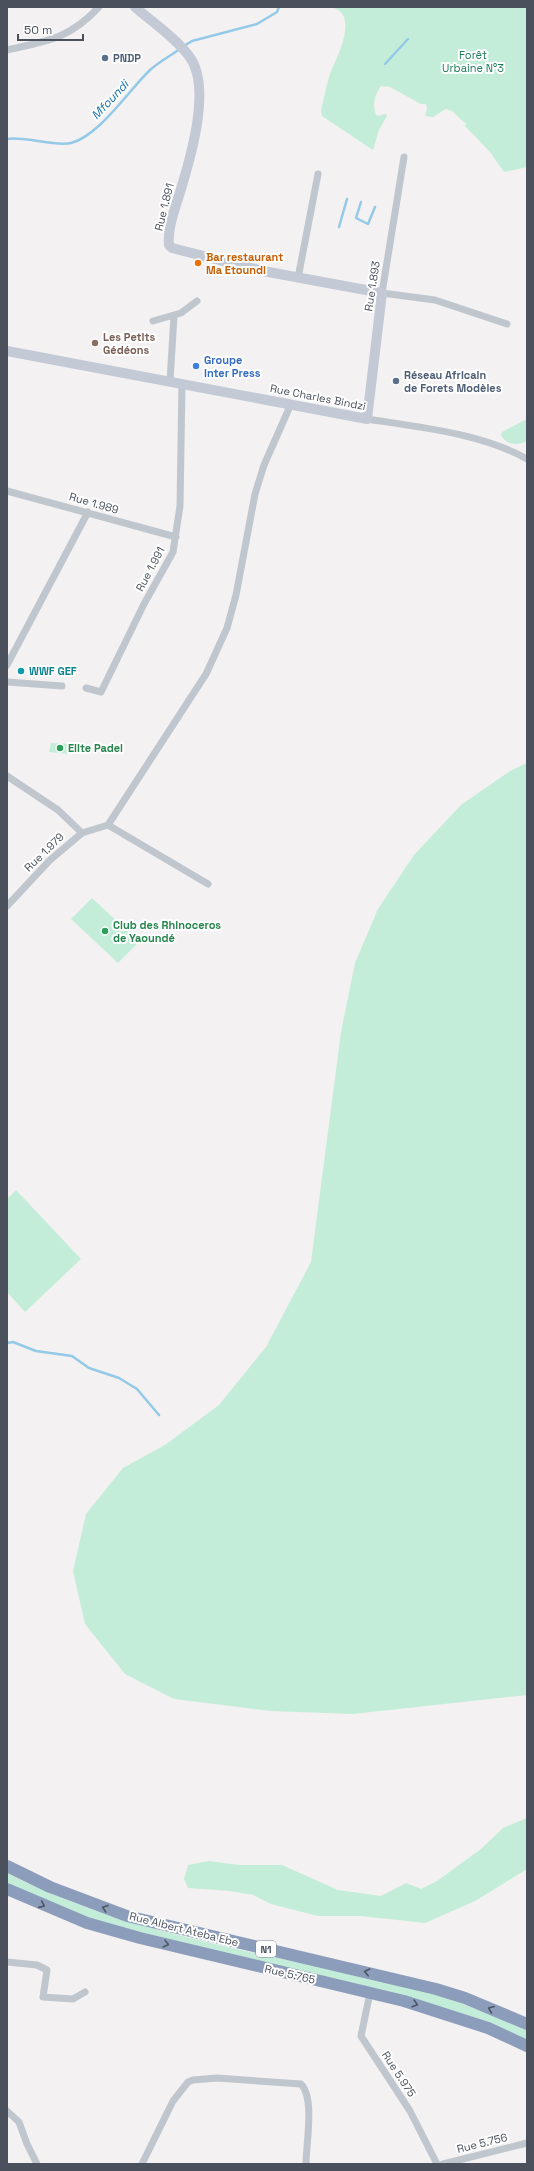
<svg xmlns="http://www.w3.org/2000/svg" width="534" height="2171" font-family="'Space Grotesk',sans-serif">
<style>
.green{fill:#c3edd9}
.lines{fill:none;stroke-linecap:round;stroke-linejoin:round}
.stream{stroke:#94c9e7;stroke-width:2.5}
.street{stroke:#c0c6ce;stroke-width:7}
.secondary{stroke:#c3cad6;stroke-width:10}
.highway{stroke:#8c9dbc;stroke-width:12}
.oneway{stroke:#4d5562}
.service-dot{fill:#5c6f8a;stroke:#fff;stroke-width:1.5}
.food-dot{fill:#e8710a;stroke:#fff;stroke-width:1.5}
.education-dot{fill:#8d6e63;stroke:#fff;stroke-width:1.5}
.shop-dot{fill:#3f7fe0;stroke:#fff;stroke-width:1.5}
.culture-dot{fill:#0f9aa8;stroke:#fff;stroke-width:1.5}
.leisure-dot{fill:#2e9e5b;stroke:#fff;stroke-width:1.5}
.labels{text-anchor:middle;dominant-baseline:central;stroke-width:4;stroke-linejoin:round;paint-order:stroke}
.shield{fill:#fff;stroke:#80858e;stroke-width:1}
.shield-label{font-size:10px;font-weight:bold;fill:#4a515d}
.park-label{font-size:11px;fill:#1e7b5a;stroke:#fff}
.service-label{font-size:11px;font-weight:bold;fill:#4e5e75;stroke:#fff;text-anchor:start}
.street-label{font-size:11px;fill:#4a515d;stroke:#fff}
.food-label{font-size:11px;font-weight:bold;fill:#c56008;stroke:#fff;text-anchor:start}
.education-label{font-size:11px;font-weight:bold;fill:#785e54;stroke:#fff;text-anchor:start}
.shop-label{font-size:11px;font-weight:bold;fill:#366cbe;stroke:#fff;text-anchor:start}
.culture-label{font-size:11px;font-weight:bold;fill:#0d838f;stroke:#fff;text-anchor:start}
.leisure-label{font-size:11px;font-weight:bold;fill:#27864d;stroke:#fff;text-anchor:start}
.water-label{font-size:12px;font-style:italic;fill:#1672a4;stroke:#fff}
</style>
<rect width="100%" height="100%" fill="#f3f1f1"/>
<path class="green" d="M 331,7 L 527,7 L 527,167 L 504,172 L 490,152 L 464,125 L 467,125 L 452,111 L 446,109 L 433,117 L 425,116 L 427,109 L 426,104 L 421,104 L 390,87 L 381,86 C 375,94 371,107 377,116 L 386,114 L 387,116 L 379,130 L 373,150 L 322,116 L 321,110 C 324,99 326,86 330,74 C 336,58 361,14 331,7 Z
M 527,419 L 527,441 C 517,446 506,445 501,435 L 502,432 Z
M 51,743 L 70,744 L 69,754 L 49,752 Z
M 527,763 L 527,1695 L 353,1714 L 270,1711 L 174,1699 L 125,1674 L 85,1624 L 73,1571 L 86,1514 L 123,1468 L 165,1445 L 219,1405 L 266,1347 L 311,1262 L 341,1032 L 355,963 L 378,909 L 414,855 L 461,805 L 510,771 Z
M 92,898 L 139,942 L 118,963 L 71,919 Z
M 16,1190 L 81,1259 L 25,1312 L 7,1292 L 7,1199 Z
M 527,1818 L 527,1869 L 475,1901 L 425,1923 L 360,1916 L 318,1916 L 271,1904 L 253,1895 L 230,1891 L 188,1888 L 184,1879 L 188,1865 L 209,1861 L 239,1865 L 282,1865 L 338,1890 L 381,1896 L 406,1883 L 421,1889 L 437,1881 L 481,1849 L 503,1828 Z
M 7,1873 C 132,1937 275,1954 410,1987 C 446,1996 481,2011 516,2025 L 527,2030 L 527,2040 L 410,1997 L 263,1964 L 92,1920 L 7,1883 Z"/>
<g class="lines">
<path class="stream" d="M 184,46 L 192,41 L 257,24 L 277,12 L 279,7
M 385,64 L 408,39
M 7,139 C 27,136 54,147 71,143 C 99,136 129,90 150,70 C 159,62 170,56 180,49
M 361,202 L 356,218 L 368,224 L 375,207
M 339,227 L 347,199
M 7,1343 L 13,1342 L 36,1351 L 72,1356 L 89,1368 L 119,1378 L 137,1389 L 159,1415"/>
<path class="street" d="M 7,50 C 48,41 69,39 99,7
M 404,157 L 382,293 L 435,300 L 507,324
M 298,278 L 318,174
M 153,321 L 181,313 L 197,301
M 170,381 L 174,316
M 367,419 C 418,427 481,433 527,459
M 7,491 L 176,537
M 7,665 L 88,512
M 7,682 L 62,686
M 86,688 L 101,692 L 144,604 L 173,552 L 180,506 L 182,384
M 7,776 L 58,810 L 82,833
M 108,825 L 208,884
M 7,906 L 50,860 L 82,833 L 108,825 L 206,674 L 217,650 L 227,628 L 236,595 L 255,494 L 264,465 L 291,404
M 7,1962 L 37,1965 L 47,1970 L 43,1997 L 73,1999 L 85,1992
M 370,1993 L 361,2036 L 410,2111 L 437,2164
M 7,2111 L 19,2122 L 27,2144 L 37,2164
M 142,2164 L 173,2101 L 188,2082 L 193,2080 L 217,2078 L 301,2084 C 315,2098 306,2144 306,2164
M 443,2164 L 527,2143"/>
<path class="secondary" d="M 7,351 L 367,419 L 382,293 L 263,271 L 172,248 L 169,245 C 167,228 176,206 181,189 C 191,156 212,86 189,56 C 175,37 152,22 135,7"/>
<path class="highway" d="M 7,1866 L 50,1887 L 127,1916 L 436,1989 L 465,1998 L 527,2024
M 7,1889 L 87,1923 L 140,1938 L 404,2001 L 488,2028 L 527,2046"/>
</g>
<defs><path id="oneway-chevron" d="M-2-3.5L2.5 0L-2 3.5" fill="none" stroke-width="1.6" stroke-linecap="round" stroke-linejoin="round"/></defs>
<g class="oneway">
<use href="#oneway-chevron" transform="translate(42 1905) rotate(24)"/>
<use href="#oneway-chevron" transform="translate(105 1908) rotate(-160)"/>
<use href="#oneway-chevron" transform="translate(166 1944) rotate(14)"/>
<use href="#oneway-chevron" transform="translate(367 1972) rotate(-167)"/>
<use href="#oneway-chevron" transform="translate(415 2004) rotate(16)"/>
<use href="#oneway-chevron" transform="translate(491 2009) rotate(-157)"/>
</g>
<g class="service-dot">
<circle cx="105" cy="58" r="4"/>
<circle cx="396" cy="381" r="4"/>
</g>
<circle class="food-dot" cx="198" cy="263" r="4"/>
<circle class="education-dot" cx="95" cy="343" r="4"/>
<circle class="shop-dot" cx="196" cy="366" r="4"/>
<circle class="culture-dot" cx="21" cy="671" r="4"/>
<g class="leisure-dot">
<circle cx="60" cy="748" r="4"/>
<circle cx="105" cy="931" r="4"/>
</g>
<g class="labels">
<rect class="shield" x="256" y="1941" width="20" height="16" rx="3"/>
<g class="shield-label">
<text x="266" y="1949">N1</text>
</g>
<g class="park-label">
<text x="473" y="55">Forêt<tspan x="473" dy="13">Urbaine N°3</tspan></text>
</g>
<g class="service-label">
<text x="113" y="58">PNDP</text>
<text x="404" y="375">Réseau Africain<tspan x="404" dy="13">de Forets Modèles</tspan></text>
</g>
<g class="street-label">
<text transform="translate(164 207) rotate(-76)">Rue 1.891</text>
<text transform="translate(372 286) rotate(-81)">Rue 1.893</text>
<text transform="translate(318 397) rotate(11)">Rue Charles Bindzi</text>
<text transform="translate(94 503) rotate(16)">Rue 1.989</text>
<text transform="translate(150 569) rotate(-62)">Rue 1.991</text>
<text transform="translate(44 852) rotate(-44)">Rue 1.979</text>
<text transform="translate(184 1929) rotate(14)">Rue Albert Ateba Ebe</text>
<text transform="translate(290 1974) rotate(13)">Rue 5.765</text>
<text transform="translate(399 2074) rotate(57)">Rue 5.975</text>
<text transform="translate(482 2143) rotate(-14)">Rue 5.756</text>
</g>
<g class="food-label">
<text x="206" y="257">Bar restaurant<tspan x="206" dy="13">Ma Etoundi</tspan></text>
</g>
<g class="education-label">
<text x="103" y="337">Les Petits<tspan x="103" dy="13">Gédéons</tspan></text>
</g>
<g class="shop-label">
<text x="204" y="360">Groupe<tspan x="204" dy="13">Inter Press</tspan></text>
</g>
<g class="culture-label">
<text x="29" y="671">WWF GEF</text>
</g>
<g class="leisure-label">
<text x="68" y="748">Elite Padel</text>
<text x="113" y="925">Club des Rhinoceros<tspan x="113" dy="13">de Yaoundé</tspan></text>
</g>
<g class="water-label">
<text transform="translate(110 100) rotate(-47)">Mfoundi</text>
</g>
</g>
<rect width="534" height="2171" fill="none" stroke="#4a515d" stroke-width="16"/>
<path d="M18 34v6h65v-6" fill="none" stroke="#4a515d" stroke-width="2"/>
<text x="24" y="34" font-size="12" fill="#4a515d" stroke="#ffffff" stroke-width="3" paint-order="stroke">50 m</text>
</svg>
